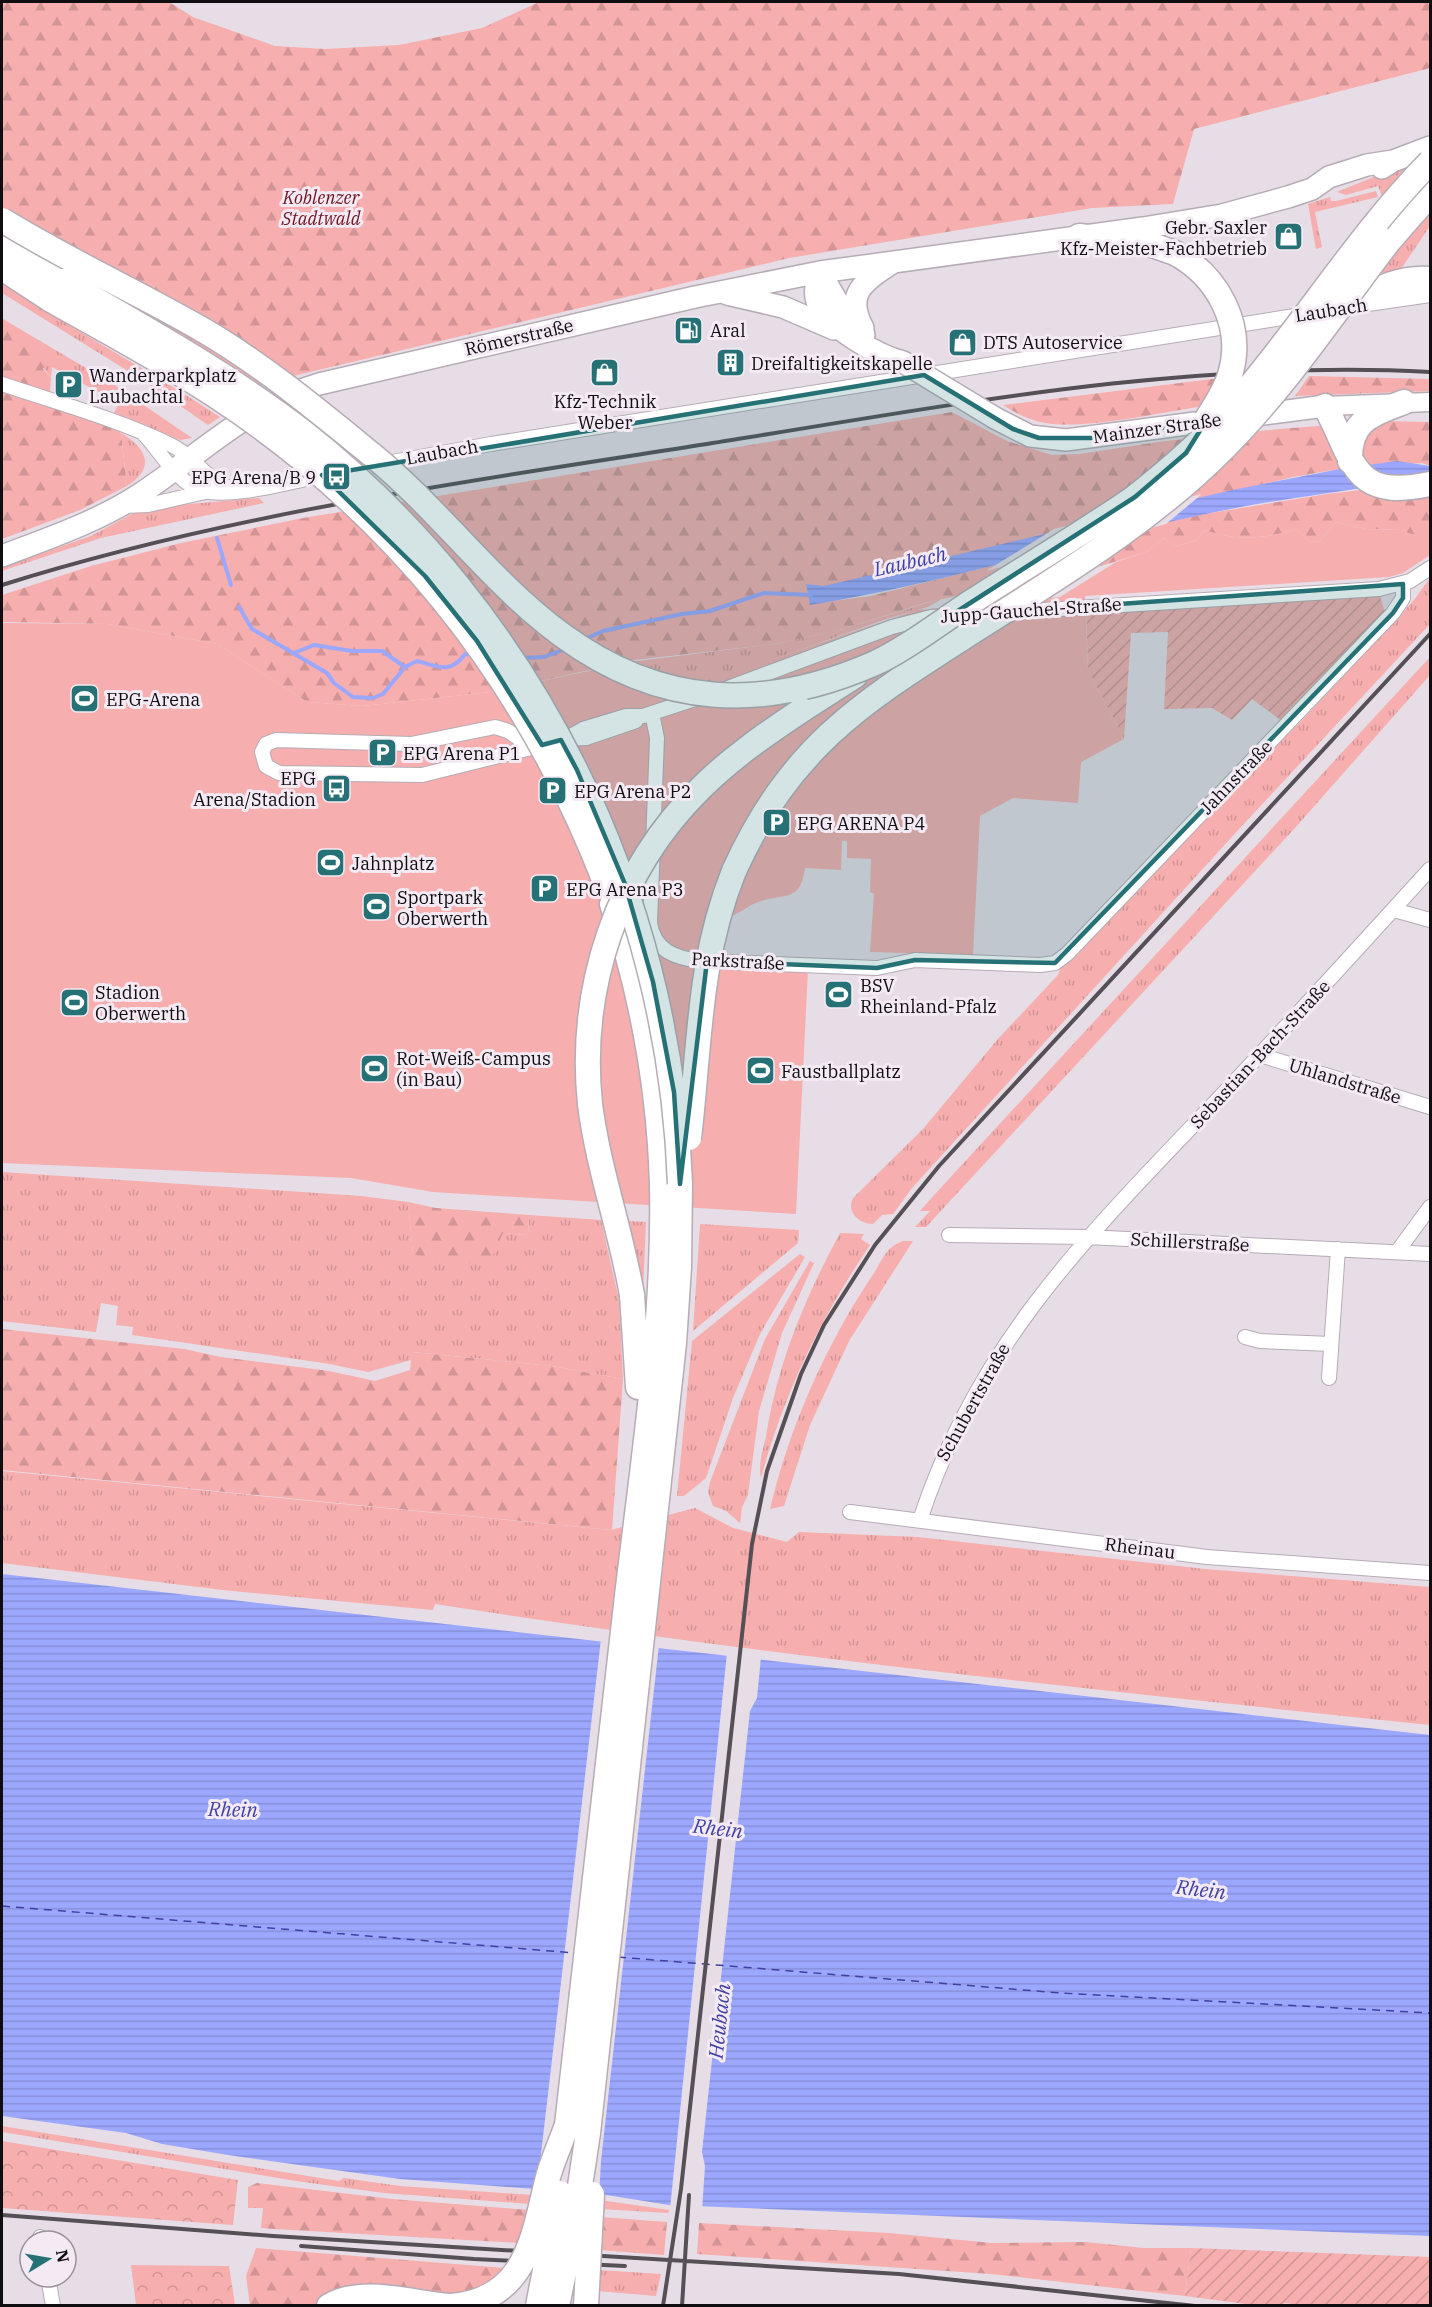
<svg xmlns="http://www.w3.org/2000/svg" width="1432" height="2307" font-family="'IBM Plex Serif',serif">
<style>
.grass{fill:url(#grass-tufts)}
.forest{fill:url(#forest-firs)}
.park{fill:url(#park-crowns)}
.garden{fill:url(#garden-furrows)}
.pitch{fill:#f6aeae}
.water{fill:url(#water-rules)}
.pier{fill:#e7dde6}
.lines{fill:none;stroke-linecap:round;stroke-linejoin:round}
.stream{stroke:#9ca8ff;stroke-width:4}
.ferry{stroke:#3f40a3;stroke-width:1.5;stroke-dasharray:8 6;stroke-linecap:butt}
.street-casing{stroke:#b6acb5;stroke-width:16}
.secondary-casing{stroke:#b6acb5;stroke-width:21}
.primary-casing{stroke:#b6acb5;stroke-width:24}
.highway-casing{stroke:#b6acb5;stroke-width:27}
.street{stroke:#fff;stroke-width:14}
.secondary{stroke:#fff;stroke-width:18}
.primary{stroke:#fff;stroke-width:21}
.highway{stroke:#fff;stroke-width:24}
.rail{stroke:#555055;stroke-width:4}
.primary-bridge-casing{stroke:#b6acb5;stroke-width:24;stroke-linecap:butt}
.highway-bridge-casing{stroke:#b6acb5;stroke-width:27;stroke-linecap:butt}
.primary-bridge{stroke:#fff;stroke-width:21}
.highway-bridge{stroke:#fff;stroke-width:24}
.marked{fill:#267175;fill-opacity:0.2;stroke:#267175;stroke-width:4.5;stroke-linejoin:round}
.labels{text-anchor:middle;dominant-baseline:central;stroke-width:6;stroke-linejoin:round;paint-order:stroke}
.park-label{font-size:18px;font-style:italic;fill:#711522;stroke:#f4eaf4}
.poi-label{font-size:18px;fill:#100d10;stroke:#f4eaf4;text-anchor:start}
.street-label{font-size:18px;fill:#100d10;stroke:#f4eaf4}
.water-label{font-size:20px;font-style:italic;fill:#3f40a3;stroke:#f4eaf4}
</style>
<defs>
<pattern id="grass-tufts" width="24" height="20" patternUnits="userSpaceOnUse" patternTransform="scale(1.5)"><rect width="24" height="20" fill="#f6aeae"/><path d="M3 7l-1-3M5 7V3M7 7l1-3M15 17l-1-3M17 17v-4M19 17l1-3" fill="none" stroke="#d29495"/></pattern>
<pattern id="forest-firs" width="22" height="20" patternUnits="userSpaceOnUse" patternTransform="scale(1.5)"><rect width="22" height="20" fill="#f6aeae"/><path d="M5 1l3.5 6h-7zM16 11l3.5 6h-7z" fill="#d29495"/></pattern>
<pattern id="park-crowns" width="20" height="18" patternUnits="userSpaceOnUse" patternTransform="scale(1.5)"><rect width="20" height="18" fill="#f6aeae"/><path d="M2 6a3 3 0 1 1 6 0M12 15a3 3 0 1 1 6 0" fill="none" stroke="#d29495"/></pattern>
<pattern id="garden-furrows" width="10" height="10" patternUnits="userSpaceOnUse" patternTransform="scale(1.5)"><rect width="10" height="10" fill="#f6aeae"/><path d="M-1 1l2-2M0 10L10 0M9 11l2-2" fill="none" stroke="#d29495"/></pattern>
<pattern id="water-rules" width="6" height="5" patternUnits="userSpaceOnUse" patternTransform="scale(1.5)"><rect width="6" height="5" fill="#9ca8ff"/><path d="M0 2.5h6" fill="none" stroke="#858fda"/></pattern>
</defs>
<rect width="100%" height="100%" fill="#e7dde6"/>
<path class="grass" d="M 1420,158 L 1386,195 L 1382,196 L 1378,186 L 1346,195 L 1337,192 Z
M 1376,191 L 1378,197 L 1315,212 L 1322,247 L 1316,249 L 1308,204 L 1330,197 L 1331,201 L 1336,201 Z
M 1430,207 L 1430,226 L 1401,269 L 1382,274 L 1381,269 Z
M 68,270 L 177,328 L 264,384 L 258,388 Z
M 2,282 C 72,330 149,370 220,417 L 208,425 L 141,379 L 2,293 Z
M 3,319 L 113,384 L 192,438 L 180,440 L 114,413 L 119,403 L 52,367 L 51,377 Z
M 121,433 C 147,448 156,468 127,486 Z
M 259,498 L 264,503 L 101,538 L 2,571 L 2,567 L 91,536 L 143,508 Z
M 1430,578 L 1430,624 L 1240,828 L 912,1188 L 893,1214 L 882,1215 L 873,1224 C 859,1224 846,1212 853,1198 L 923,1129 L 997,1040 L 1058,975 L 1061,966 L 1306,716 L 1414,600 Z
M 943,598 L 928,607 L 889,618 L 699,686 L 622,663 L 775,644 L 840,630 Z
M 1430,657 L 1430,675 L 1295,828 L 926,1227 L 915,1227 L 930,1211 L 920,1211 L 936,1193 Z
M 2,1172 L 361,1196 L 408,1202 L 413,1254 L 503,1233 L 528,1235 L 529,1215 L 601,1220 L 619,1300 L 623,1379 L 552,1366 L 413,1352 L 411,1360 L 368,1372 L 330,1364 L 132,1335 L 133,1327 L 116,1325 L 118,1306 L 101,1303 L 96,1332 L 2,1321 Z
M 628,1221 L 646,1222 L 643,1293 Z
M 700,1224 L 799,1230 L 798,1243 L 693,1331 Z
M 840,1233 L 864,1234 L 861,1239 L 870,1245 C 820,1319 785,1391 761,1478 C 758,1465 763,1449 766,1437 C 777,1364 805,1298 840,1233 Z
M 902,1241 L 913,1241 L 849,1341 L 810,1425 L 784,1506 L 770,1509 C 790,1425 827,1342 876,1270 C 880,1263 887,1248 895,1245 C 897,1243 900,1243 902,1241 Z
M 800,1254 L 805,1257 L 760,1334 L 733,1398 L 706,1478 L 684,1496 L 677,1496 L 692,1341 Z
M 810,1261 L 814,1263 L 782,1333 L 770,1374 L 759,1411 L 748,1495 L 742,1507 L 740,1523 L 726,1511 L 713,1506 L 708,1492 L 710,1482 L 765,1339 Z
M 2,1471 L 611,1530 L 695,1508 L 733,1528 L 787,1542 L 799,1532 L 918,1537 L 1205,1569 L 1430,1587 L 1430,1725 C 1098,1690 765,1656 435,1604 L 433,1610 L 223,1590 L 2,1563 Z
M 2,2126 L 339,2181 L 344,2178 L 400,2186 L 533,2195 L 531,2204 L 384,2193 L 296,2181 L 2,2132 Z
M 600,2200 L 669,2210 L 668,2213 L 600,2209 Z
M 598,2270 L 661,2274 L 656,2296 L 597,2291 Z"/>
<path class="forest" d="M 2,2 L 169,2 L 193,17 L 275,46 L 325,49 L 399,45 L 482,28 L 539,2 L 1430,2 L 1430,68 L 1194,129 L 1173,204 L 1092,208 L 789,258 L 289,377 L 2,210 Z
M 2,318 L 42,353 L 45,361 L 43,369 L 51,377 L 50,393 L 121,433 L 127,486 L 80,510 L 2,539 Z
M 1309,376 L 1430,379 L 1430,391 L 1295,396 Z
M 1220,378 L 1205,406 C 1162,412 1085,430 1045,423 C 1029,420 1015,413 1003,405 Z
M 952,412 L 1007,441 L 1052,455 L 1079,454 L 1165,441 L 1280,429 L 1380,421 L 1430,422 L 1430,466 L 1422,463 L 1345,468 L 1293,477 L 824,587 L 807,584 L 810,604 L 871,596 L 1180,518 L 1327,494 L 1413,484 L 1430,485 L 1430,534 L 1410,534 L 1401,530 L 1367,529 L 1336,522 L 1319,542 L 1309,541 L 1296,529 C 1268,539 1232,541 1205,530 L 1195,541 L 1176,546 L 1164,538 L 1146,552 L 1101,566 L 928,602 L 840,630 L 775,644 L 634,660 L 491,692 L 362,706 L 307,702 L 217,644 L 108,624 L 2,622 L 2,595 L 91,566 L 181,543 L 303,518 Z
M 408,1202 L 436,1208 L 529,1215 L 528,1235 L 503,1233 L 490,1262 L 439,1263 L 413,1254 Z
M 2,1329 L 184,1349 L 221,1357 L 329,1371 L 375,1381 L 410,1370 L 412,1352 L 552,1366 L 623,1379 L 612,1530 L 2,1470 Z
M 257,2183 L 392,2199 L 529,2210 L 519,2243 L 274,2229 L 261,2228 L 263,2208 L 248,2208 L 248,2187 Z
M 600,2217 L 667,2222 L 664,2255 L 599,2250 Z
M 699,2223 L 889,2233 L 992,2243 L 1085,2242 L 1144,2248 L 1191,2248 L 1185,2296 L 991,2274 L 697,2254 Z
M 256,2248 L 505,2268 C 493,2284 473,2292 453,2295 L 316,2306 L 250,2305 L 246,2276 Z"/>
<path class="park" d="M 2,2141 L 238,2180 L 233,2225 L 2,2208 Z
M 131,2265 L 229,2266 L 235,2305 L 136,2305 Z"/>
<path class="garden" d="M 1380,596 L 1385,612 L 1283,722 L 1252,699 L 1232,720 L 1212,708 L 1164,709 L 1168,632 L 1131,633 L 1124,739 L 1088,670 L 1086,613 Z
M 1191,2248 L 1430,2257 L 1430,2305 L 1307,2306 L 1285,2303 L 1280,2305 L 1261,2306 L 1185,2296 Z"/>
<path class="pitch" d="M 1336,522 L 1367,529 L 1401,530 L 1411,534 L 1430,534 L 1430,555 L 1403,573 L 1389,577 L 1085,596 L 1088,670 L 1124,739 L 1081,762 L 1078,803 L 1013,798 L 980,816 L 973,955 L 870,952 L 874,894 L 870,892 L 871,859 L 847,858 L 847,841 L 842,841 L 841,870 L 805,868 C 800,902 787,893 761,901 C 750,904 739,914 727,918 L 715,966 L 808,970 L 796,1214 L 433,1192 L 351,1178 L 2,1163 L 2,623 L 108,624 L 217,644 L 307,702 L 362,706 L 491,692 L 593,670 L 625,686 L 660,698 L 917,610 L 1060,597 L 1116,562 L 1146,552 L 1164,538 L 1176,546 L 1195,541 L 1205,530 C 1232,541 1268,539 1296,529 L 1309,541 L 1319,542 Z"/>
<path class="water" d="M 1397,461 L 1430,466 L 1430,485 C 1388,482 1337,492 1295,498 C 1130,522 973,579 810,605 L 806,584 L 824,586 L 1232,490 L 1345,468 Z
M 2,1574 L 1430,1735 L 1430,2236 L 669,2205 L 600,2194 L 400,2179 L 228,2155 L 162,2144 L 126,2133 L 2,2116 Z"/>
<path class="pier" d="M 1202,494 L 1166,524 L 1087,545 L 1141,508 Z
M 1138,509 L 1084,546 L 986,571 L 1054,529 Z
M 601,1639 L 659,1645 L 601,2161 L 599,2197 L 534,2192 L 541,2154 Z
M 727,1653 L 761,1657 L 757,1698 L 750,1711 L 702,2152 L 705,2166 L 702,2211 L 670,2209 Z"/>
<g class="lines">
<path class="stream" d="M 217,538 L 231,585
M 239,607 L 252,629 L 327,673 L 334,683 L 353,697 L 373,698 L 383,694 L 405,667 L 417,661 C 438,666 450,675 465,654 L 474,655
M 585,639 L 603,631 L 682,614 L 710,611 L 764,593 L 811,595
M 294,653 L 314,645 L 352,651 L 382,651 L 405,667
M 520,658 L 544,657 L 568,648"/>
<path class="ferry" d="M 2,1906 L 575,1953
M 618,1957 L 1061,1993 L 1430,2013"/>
<defs>
<path id="street" d="M 1361,305 L 1430,295
M 2,384 C 58,403 117,419 171,445 C 196,457 202,478 234,490
M 143,433 C 159,450 172,474 193,487 C 217,503 296,481 324,475
M 343,471 L 491,444 L 1307,314
M 124,506 L 148,505 L 205,492
M 725,689 L 892,627 L 931,617 L 1379,589 L 1410,581 L 1430,568
M 652,713 L 657,738 L 650,923 C 654,951 676,958 700,961 L 877,968 L 915,960 L 1040,965 L 1055,963 L 1067,954 L 1393,613 L 1403,598 L 1403,584
M 565,739 L 583,729 L 626,716 L 643,716 L 701,697
M 568,739 L 586,738 L 636,721
M 532,748 L 508,731 L 495,727 L 411,744 L 276,740 L 266,744 L 262,752 L 266,766 L 279,773 L 422,775 L 547,744
M 1394,910 L 1430,920
M 1260,1055 L 1430,1107
M 949,1235 L 1087,1237 L 1430,1254
M 1397,1252 L 1430,1207
M 1245,1337 L 1260,1341 L 1331,1344
M 1329,1378 L 1338,1249
M 850,1512 L 1207,1557 L 1430,1573
M 920,1520 C 979,1339 1094,1230 1221,1096 C 1292,1021 1361,945 1430,869
M 40,2237 L 41,2241
M 48,2277 L 53,2306"/>
<path id="secondary" d="M 1325,406 L 1430,402"/>
<path id="primary" d="M 1382,168 L 1393,161 L 1430,147
M 820,272 C 816,282 813,293 818,304 C 827,327 879,356 903,362
M 820,272 L 847,318 L 864,335
M 727,294 L 783,307 L 834,329
M 863,328 C 844,293 865,281 892,263
M 995,418 L 1030,436 L 1066,440 L 1325,406
M 2,556 C 49,538 97,522 140,494 C 200,455 248,405 319,384 L 695,297 L 820,272 L 1143,228 L 1222,215 L 1288,197 L 1312,189 L 1329,177 L 1367,165 L 1393,161"/>
<path id="highway" d="M 1079,236 L 1149,244 L 1175,253
M 1389,241 L 1430,194
M 2,244 L 63,281
M 2,268 L 51,300
M 1358,301 C 1380,286 1403,277 1430,279
M 1325,406 C 1355,461 1351,501 1430,484
M 1350,461 C 1349,420 1371,415 1404,402
M 802,710 L 855,676
M 734,871 C 791,746 861,703 972,632
M 632,1295 L 638,1387
M 567,2125 C 587,1948 607,1772 627,1596 C 643,1460 665,1321 662,1184 C 659,1089 642,994 612,904
M 588,2133 L 674,1343 L 679,1267 L 680,1184
M 329,2306 C 363,2286 412,2303 449,2306"/>
</defs>
<use href="#street" class="street-casing"/>
<use href="#secondary" class="secondary-casing"/>
<use href="#primary" class="primary-casing"/>
<use href="#highway" class="highway-casing"/>
<use href="#street" class="street"/>
<use href="#secondary" class="secondary"/>
<use href="#primary" class="primary"/>
<use href="#highway" class="highway"/>
<path class="rail" d="M 2,585 C 231,513 470,481 707,444 C 946,406 1187,359 1430,372
M 2,2215 L 273,2236 L 899,2274 L 1195,2306
M 301,2246 L 474,2259 L 625,2266
M 663,2306 L 681,2189 L 752,1544 L 767,1471 L 801,1374 L 824,1325 L 875,1245 L 939,1166 L 1430,634
M 682,2306 L 689,2195"/>
<defs>
<path id="primary-bridge" d="M 903,362 L 995,418"/>
<path id="highway-bridge" d="M 2,220 C 67,260 137,292 203,330 C 263,365 317,410 371,454 C 439,509 491,583 562,635 C 660,707 762,712 873,664 C 905,650 946,618 976,599 C 1029,565 1083,533 1135,497 C 1168,471 1201,443 1229,411 C 1300,331 1355,238 1430,162
M 1175,253 C 1218,276 1245,326 1230,375 C 1225,391 1215,406 1206,420
M 63,281 C 145,328 228,374 303,432 C 533,613 670,893 680,1184
M 51,300 C 106,331 163,361 216,396 C 400,517 528,681 607,887
M 972,632 C 1060,576 1151,522 1225,447 C 1287,385 1336,310 1389,241
M 689,1138 C 700,1045 698,960 734,871
M 632,1295 C 621,1231 598,1168 590,1104 C 578,988 617,870 701,788 C 731,758 766,734 802,710
M 451,2306 C 527,2300 533,2237 548,2177 C 553,2159 561,2142 567,2125
M 538,2306 L 560,2193
M 557,2306 L 575,2219 L 588,2133
M 586,2306 L 592,2194"/>
</defs>
<use href="#primary-bridge" class="primary-bridge-casing"/>
<use href="#highway-bridge" class="highway-bridge-casing"/>
<use href="#primary-bridge" class="primary-bridge"/>
<use href="#highway-bridge" class="highway-bridge"/>
</g>
<path class="marked" d="M 924,375 L 1013,429 L 1039,438 L 1092,438 L 1206,421 L 1186,453 L 1135,497 L 950,616 L 1403,584 L 1403,598 L 1393,613 L 1055,963 L 915,960 L 877,968 L 707,961 L 680,1184 L 674,1092 L 653,982 L 625,884 L 577,770 L 561,740 L 542,745 L 477,641 L 425,576 L 322,475 Z"/>
<defs>
<symbol id="shop-square" viewBox="-11 -11 22 22"><rect x="-9" y="-9" width="18" height="18" rx="4" fill="#267175" stroke="#f4eaf4"/><path d="M-5-2.5h2.3a2.7 3.5 0 0 1 5.4 0H5L5.5 6h-11ZM-1.5-2.5h3a1.5 2.3 0 0 0-3 0Z" fill="#fff"/></symbol>
<symbol id="fuel-square" viewBox="-11 -11 22 22"><rect x="-9" y="-9" width="18" height="18" rx="4" fill="#267175" stroke="#f4eaf4"/><path d="M-5.5-6h7V0h2V4h1.3V-2.5L3-4.5l.8-.8L6-3V5H2.5V1h-1V6h-7ZM-4.2-4.7v3.2H.2V-4.7Z" fill="#fff"/></symbol>
<symbol id="building-square" viewBox="-11 -11 22 22"><rect x="-9" y="-9" width="18" height="18" rx="4" fill="#267175" stroke="#f4eaf4"/><path d="M-4-6H4V6H1V3H-1V6H-4ZM-2.5-4.3h1.7v1.8h-1.7ZM.8-4.3h1.7v1.8H.8ZM-2.5-1h1.7V.8h-1.7ZM.8-1h1.7V.8H.8Z" fill="#fff"/></symbol>
<symbol id="parking-square" viewBox="-11 -11 22 22"><rect x="-9" y="-9" width="18" height="18" rx="4" fill="#267175" stroke="#f4eaf4"/><path d="M-3.5-5.5H1a3.5 3.5 0 0 1 0 7H-1V5.5H-3.5ZM-1-3.4V-.6H.8a1.4 1.4 0 0 0 0-2.8Z" fill="#fff"/></symbol>
<symbol id="bus-square" viewBox="-11 -11 22 22"><rect x="-9" y="-9" width="18" height="18" rx="4" fill="#267175" stroke="#f4eaf4"/><path d="M-5-6H5V4H4V6H2V4H-2V6H-4V4H-5ZM-3.5-4V0h7V-4ZM-3.5 1.2v1.5H-2V1.2ZM2 1.2v1.5H3.5V1.2Z" fill="#fff"/></symbol>
<symbol id="stadium-square" viewBox="-11 -11 22 22"><rect x="-9" y="-9" width="18" height="18" rx="4" fill="#267175" stroke="#f4eaf4"/><path d="M0-5a6.5 5 0 1 0 0 10a6.5 5 0 1 0 0-10ZM-3.5-1.8h7v3.6h-7Z" fill="#fff"/></symbol>
</defs>
<g fill-rule="evenodd">
<use href="#shop-square" x="1272" y="220" width="33" height="33"/>
<use href="#fuel-square" x="672" y="314" width="33" height="33"/>
<use href="#shop-square" x="946" y="326" width="33" height="33"/>
<use href="#building-square" x="714" y="346" width="33" height="33"/>
<use href="#shop-square" x="588" y="356" width="33" height="33"/>
<use href="#parking-square" x="52" y="368" width="33" height="33"/>
<use href="#bus-square" x="320" y="460" width="33" height="33"/>
<use href="#stadium-square" x="68" y="682" width="33" height="33"/>
<use href="#parking-square" x="366" y="736" width="33" height="33"/>
<use href="#bus-square" x="320" y="772" width="33" height="33"/>
<use href="#parking-square" x="536" y="774" width="33" height="33"/>
<use href="#parking-square" x="760" y="806" width="33" height="33"/>
<use href="#stadium-square" x="314" y="846" width="33" height="33"/>
<use href="#parking-square" x="528" y="872" width="33" height="33"/>
<use href="#stadium-square" x="360" y="890" width="33" height="33"/>
<use href="#stadium-square" x="822" y="978" width="33" height="33"/>
<use href="#stadium-square" x="58" y="986" width="33" height="33"/>
<use href="#stadium-square" x="358" y="1052" width="33" height="33"/>
<use href="#stadium-square" x="744" y="1054" width="33" height="33"/>
</g>
<g class="labels">
<g class="park-label">
<text x="321" y="197">Koblenzer<tspan x="321" dy="21">Stadtwald</tspan></text>
</g>
<g class="poi-label">
<text x="1267" y="227" text-anchor="end">Gebr. Saxler<tspan x="1267" dy="21">Kfz-Meister-Fachbetrieb</tspan></text>
<text x="710" y="330">Aral</text>
<text x="983" y="342">DTS Autoservice</text>
<text x="751" y="363">Dreifaltigkeitskapelle</text>
<text x="89" y="375">Wanderparkplatz<tspan x="89" dy="21">Laubachtal</tspan></text>
<text x="605" y="401" text-anchor="middle">Kfz-Technik<tspan x="605" dy="21">Weber</tspan></text>
<text x="316" y="477" text-anchor="end">EPG Arena/B 9</text>
<text x="106" y="699">EPG-Arena</text>
<text x="403" y="753">EPG Arena P1</text>
<text x="316" y="778" text-anchor="end">EPG<tspan x="316" dy="21">Arena/Stadion</tspan></text>
<text x="574" y="791">EPG Arena P2</text>
<text x="797" y="823">EPG ARENA P4</text>
<text x="352" y="863">Jahnplatz</text>
<text x="566" y="889">EPG Arena P3</text>
<text x="397" y="897">Sportpark<tspan x="397" dy="21">Oberwerth</tspan></text>
<text x="860" y="985">BSV<tspan x="860" dy="21">Rheinland-Pfalz</tspan></text>
<text x="95" y="992">Stadion<tspan x="95" dy="21">Oberwerth</tspan></text>
<text x="396" y="1058">Rot-Weiß-Campus<tspan x="396" dy="21">(in Bau)</tspan></text>
<text x="781" y="1071">Faustballplatz</text>
</g>
<g class="street-label">
<text transform="translate(1331 310) rotate(-9)">Laubach</text>
<text transform="translate(519 337) rotate(-13)">Römerstraße</text>
<text transform="translate(1157 428) rotate(-8)">Mainzer Straße</text>
<text transform="translate(442 452) rotate(-10)">Laubach</text>
<text transform="translate(1031 610) rotate(-4)">Jupp-Gauchel-Straße</text>
<text transform="translate(1236 777) rotate(-46)">Jahnstraße</text>
<text transform="translate(738 961) rotate(3)">Parkstraße</text>
<text transform="translate(1260 1054) rotate(-47)">Sebastian-Bach-Straße</text>
<text transform="translate(1345 1081) rotate(17)">Uhlandstraße</text>
<text transform="translate(1190 1242) rotate(3)">Schillerstraße</text>
<text transform="translate(973 1402) rotate(-61)">Schubertstraße</text>
<text transform="translate(1140 1548) rotate(7)">Rheinau</text>
</g>
<g class="water-label">
<text transform="translate(910 561) rotate(-13)">Laubach</text>
<text transform="translate(233 1809) rotate(1)">Rhein</text>
<text transform="translate(718 1828) rotate(7)">Rhein</text>
<text transform="translate(1201 1889) rotate(7)">Rhein</text>
<text transform="translate(719 2021) rotate(-84)">Heubach</text>
</g>
</g>
<rect width="1432" height="2307" fill="none" stroke="#100d10" stroke-width="6"/>
<g transform="translate(48 2259) rotate(79)"><circle r="28" fill="#f4eaf4" stroke="#999299" stroke-width="1.5"/>
<path d="M0-4.5L10 22L0 15L-10 22Z" fill="#267175"/>
<text y="-9" font-size="16" font-weight="bold" text-anchor="middle" fill="#100d10">N</text>
</g>
</svg>
